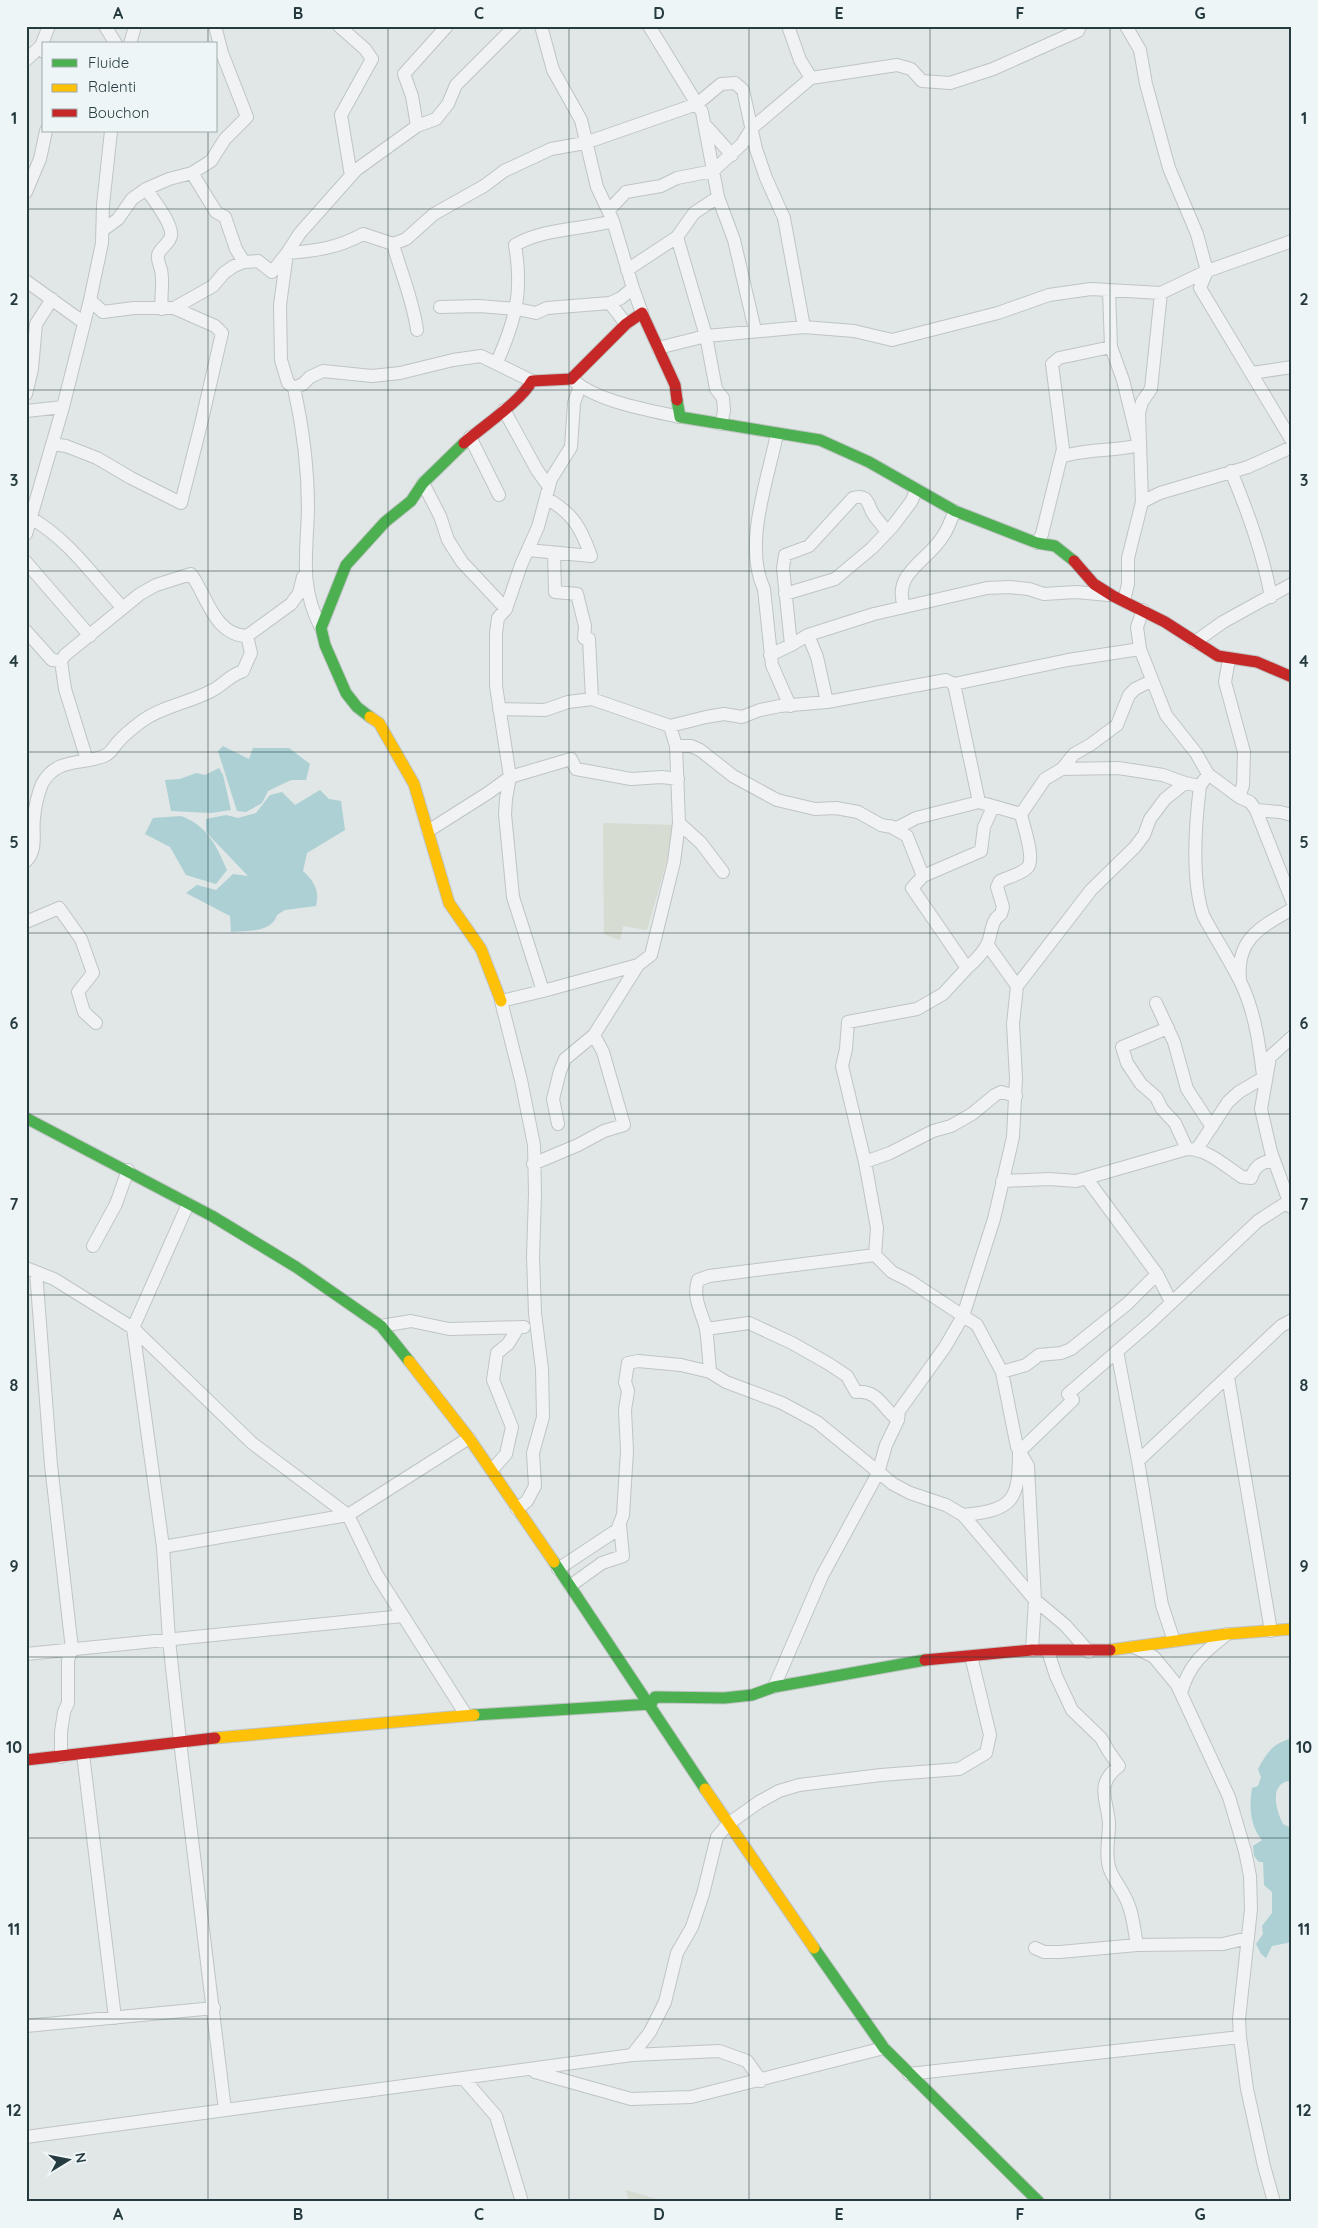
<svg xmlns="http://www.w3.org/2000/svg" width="1318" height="2228" font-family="Quicksand,sans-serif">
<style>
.green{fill:#d6dcd1}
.water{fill:#acd0d3}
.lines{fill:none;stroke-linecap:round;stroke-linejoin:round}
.street-casing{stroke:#bfc4c4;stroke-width:14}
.fast-casing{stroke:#bfc4c4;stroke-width:13}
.slow-casing{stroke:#bfc4c4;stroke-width:13}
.jam-casing{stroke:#bfc4c4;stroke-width:13}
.street{stroke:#f0f2f3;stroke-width:12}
.fast{stroke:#4caf50;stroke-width:11}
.slow{stroke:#ffc107;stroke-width:11}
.jam{stroke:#c62828;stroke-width:11}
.grid{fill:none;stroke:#263b40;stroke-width:1;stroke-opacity:0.55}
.neatline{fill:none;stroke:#263b40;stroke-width:2}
.grid-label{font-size:16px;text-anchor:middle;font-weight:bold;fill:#263b40}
</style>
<rect width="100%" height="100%" fill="#e1e6e6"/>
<path class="green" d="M 603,823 L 677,825 L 647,930 L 623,926 L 620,940 L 604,934 Z
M 626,2190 L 667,2202 L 629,2202 Z"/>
<path class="water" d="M 223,746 L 249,759 L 253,748 L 289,748 L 310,764 L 306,780 L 291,780 L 268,791 L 262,803 L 246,812 L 237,811 L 218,751 Z
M 219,768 L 223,775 L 231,810 L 211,813 L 171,811 L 165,780 L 180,779 L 196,773 L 205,775 Z
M 320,790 L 329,799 L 341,801 L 345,830 L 307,853 L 303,871 C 314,881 320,891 316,906 L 285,910 L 277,915 C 271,933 249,930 231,932 L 230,916 L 186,893 L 197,885 L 216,890 L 233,874 L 248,876 L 206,832 L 206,819 L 226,815 L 238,818 L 256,813 L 270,795 L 282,792 L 295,805 Z
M 181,816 C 208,826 216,845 227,870 L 216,884 L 186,875 L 170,847 L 145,834 L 153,818 Z
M 1290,1739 L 1292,1740 L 1292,1784 L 1289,1781 C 1268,1784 1277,1813 1283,1824 L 1292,1828 L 1292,1942 L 1272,1946 L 1266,1958 L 1261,1954 L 1256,1944 L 1263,1934 L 1262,1926 L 1272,1913 L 1272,1892 L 1264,1885 L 1263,1862 L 1259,1862 L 1254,1856 L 1253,1846 L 1262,1840 C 1250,1826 1249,1806 1252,1788 L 1258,1786 L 1261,1777 L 1258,1769 C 1266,1754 1273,1743 1290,1739 Z"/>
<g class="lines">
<defs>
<path id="street" d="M 105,26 L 116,44
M 339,26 L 365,49 L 372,59 L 341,115 L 351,176
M 541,26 L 553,70 L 581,120 L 597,187 L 613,221 L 633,288 L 642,313
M 649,26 L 702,112 L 718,197 L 734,240 L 755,330
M 788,26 L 800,60 L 811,78
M 1126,26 L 1140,50 L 1146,84 L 1169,168 L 1197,234 L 1207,271 L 1200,288 L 1292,441
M 130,44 L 135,26
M 41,46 L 49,26
M 26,60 L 41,46 L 44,52
M 417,126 L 412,96 L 404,74 L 447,26
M 707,127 L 732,155
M 192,173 L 216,212 L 225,217 L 236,249 L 244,262
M 146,189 C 153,199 173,224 171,236 C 169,244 160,248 158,255 C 157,260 160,266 161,270 C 164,283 160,296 162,309
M 26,192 L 40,159 L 46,131
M 609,210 L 626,192 L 661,186 L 677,178 L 713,171 L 742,144 L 752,128 L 811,78 L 897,65 L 911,69 L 922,81 L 950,83 L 993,69 L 1078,31 L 1080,26
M 103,230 L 118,219 L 132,199 L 146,189 L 169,179 L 192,173 L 211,161 L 225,139 L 247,117 L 222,53 L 215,26
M 393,244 C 401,273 413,300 417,330
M 627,270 L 677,237 L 694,213 L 718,197
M 26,281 L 83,322
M 610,303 L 626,324
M 440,307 L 479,306 L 517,309 L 536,313 L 547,308 L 610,303 L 621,298 L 633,288
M 174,308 L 213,286 L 224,273 L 234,266 L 244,262 L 258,261 L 272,272 L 287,253 C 315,251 338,248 363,234 L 393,244 L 406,239 L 434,214 L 484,186 L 504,171 L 551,149 L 585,143 L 697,104 L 721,84 L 735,83 L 743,90 L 756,149 L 766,178 L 784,218 L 804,327
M 658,348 L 706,336 L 677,237
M 497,362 C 516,319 523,292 515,245 C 544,228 581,230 613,221
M 1252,373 L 1292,367
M 574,381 C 599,402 648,410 680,417
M 294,388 L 303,384 L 310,377 L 323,371 L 372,376 L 400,373 L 453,360 L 481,356 L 532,381
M 26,394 L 32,369 L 36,324 L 52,299
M 504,410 L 537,470 L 549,487
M 26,411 L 63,407
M 721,424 L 724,411 L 723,398 L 716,389 L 706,336 L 804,327 L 854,331 L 892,340 L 998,313 L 1049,295 L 1091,289 L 1161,293 L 1207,271 L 1292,241
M 777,434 C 768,479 743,545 764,589 L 772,665 L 790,706
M 470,437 L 499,495
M 52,444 L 66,446 L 97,458 L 131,478 L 181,503 L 201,424 L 222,333 L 215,326 L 174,308 L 134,308 L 103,312 L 90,300
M 1061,457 L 1063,449 L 1052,364 L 1059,358 L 1111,347
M 1231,471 C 1248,513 1263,553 1271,597
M 423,483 L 440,516 L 448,540 L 462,562 L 506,609
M 1142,502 L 1160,493 L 1248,467 L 1292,447
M 31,518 C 70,541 92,575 122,607
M 26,534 L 63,407 L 90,300 L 102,243 L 103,205 L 111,131
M 1037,543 L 1042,534 L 1061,457 C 1086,448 1114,452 1139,445 L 1123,380 L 1111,347 L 1109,290
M 528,550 L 591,556 C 581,528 573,513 546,498
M 554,553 L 555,592 L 577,594 L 585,626 L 584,638 L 589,639 L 592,699
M 26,562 L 90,636
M 785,594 L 835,579 L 872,548 L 892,527 L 911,502 L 916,491
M 1124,601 L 1128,584 L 1128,558 L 1142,502 L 1139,413 L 1142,402 L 1151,389 L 1161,293
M 904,606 C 892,573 929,560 943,536 C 948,529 951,519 955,511
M 1143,610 L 1137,627 L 1140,649 L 1166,715 L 1196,753 L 1208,774 L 1239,797 L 1250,802 L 1256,810 L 1292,901
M 321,628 C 299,586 307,553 308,509 C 308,468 303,428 294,388 L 288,383 L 281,360 L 280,305 L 287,253 L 300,233 L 356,170 L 417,126 L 436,119 L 448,104 L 456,85 L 515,26
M 26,631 L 52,660 L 61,661
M 808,635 L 817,657 L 827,702
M 1195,642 L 1223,622 L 1292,584
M 791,645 L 783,568 L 785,555 L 809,546 L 853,498 C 867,494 867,501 872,512 C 875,518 882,524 886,531
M 770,655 L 791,645 L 808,635 L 874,614 L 987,588 L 1009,587 L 1029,589 L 1044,594 L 1076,592 L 1108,595
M 1229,659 L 1225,682 L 1244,752 L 1243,785 L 1239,797
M 954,684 L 979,802
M 499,709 L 545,710 L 568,702 L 592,699 L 670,726 L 706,717 L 724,714 L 742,717 L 760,710 L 780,706 L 827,702 L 946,680 L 954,684 L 1068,660 L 1140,649
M 676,746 L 691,746 L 700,750 L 733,776 L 777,800 L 815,809 L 836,808 L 858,812 L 881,825 L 897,828 L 916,818 L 979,802 L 1021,814 L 1045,779 L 1062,769 L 1074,754 L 1090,745 L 1117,725 L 1129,695 L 1135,689 L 1151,681
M 87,760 L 65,689 L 61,661 L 65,655 L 140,594 L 156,585 L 191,574 C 207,596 214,635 247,636
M 1062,769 L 1118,768 L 1138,771 L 1163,775 L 1185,783
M 1204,780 L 1200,786 C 1195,826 1191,877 1203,915 C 1215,938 1230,960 1241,983 C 1256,1014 1260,1050 1264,1084
M 1256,810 L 1280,812 L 1292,815
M 679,823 L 701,843 L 723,872
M 890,826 L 907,836 L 923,876 L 912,888 L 967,968 L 943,994 L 917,1009 L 848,1022 L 846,1049 L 842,1066 L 865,1162 L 877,1228 L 875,1255 L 892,1272 L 910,1281 L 977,1325 L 1002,1372 L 1017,1447 L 1028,1466 L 1035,1600 L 1032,1650
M 428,831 L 488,793 L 510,777 L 571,759 L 576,769 L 631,779 L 662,777 L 678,779
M 26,861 C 38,850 32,832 34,818 C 35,807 38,794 42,784 C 57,756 83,766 106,755 C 112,752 114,746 119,741 C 125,734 134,727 142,721 C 163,706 189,703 211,691 C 224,685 228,676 243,671 L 251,653 L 247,636 L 291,604 L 299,593 L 303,577
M 923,876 L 981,851 L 984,827 L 993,807
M 26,922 L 59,908 L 81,939 L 93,973 L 78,992 L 84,1012 L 96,1023
M 987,944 L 1017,986
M 967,968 C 975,961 983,953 988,943 C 992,932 991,920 1001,914 L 1003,907 L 997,887 L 1000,881 C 1008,877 1022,874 1028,867 C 1035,857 1023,825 1021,814
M 1240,979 C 1236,939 1261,927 1292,909
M 543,991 L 638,965
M 1156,1003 L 1174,1042 L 1187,1089 L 1212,1127
M 1168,1028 L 1122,1047 L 1127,1063 L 1141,1084 L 1156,1097 L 1162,1109 L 1175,1123 L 1187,1149
M 558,1124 L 553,1099 L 560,1071 L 565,1059 L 594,1035 L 638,965 L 651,955 L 674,862 L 679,823 L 676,746 L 670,726
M 1197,1149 L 1228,1102 L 1239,1092 L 1263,1078
M 865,1162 L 890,1153 L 933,1131 L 951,1126 L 972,1114 L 995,1095 L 1001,1092 L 1016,1096
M 533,1164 L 578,1145 L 604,1131 L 624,1125 L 603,1052 L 594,1035
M 1002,1181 L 1049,1179 L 1076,1181 L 1187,1149 C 1208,1149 1225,1166 1242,1177 L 1251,1178 C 1255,1166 1261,1162 1274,1160
M 188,1204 L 133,1328 L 163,1547 L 169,1640 L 180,1741 L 225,2110
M 1291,1207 L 1271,1152 L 1261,1109 L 1270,1057 L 1292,1037
M 93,1246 L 116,1204 L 128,1170
M 26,1268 L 54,1279 L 133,1328 L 252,1443 L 348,1515 L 163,1547
M 36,1272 L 51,1465 L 72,1649 L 68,1660 L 68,1703 L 64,1712 L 61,1732 L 61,1757
M 1157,1274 L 1171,1302
M 381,1326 L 411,1321 L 449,1329 L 524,1327
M 706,1329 L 749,1323 L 792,1343 L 829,1364 L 847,1376 L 856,1392 C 879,1390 882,1408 898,1420
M 1117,1351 L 1138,1461 L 1162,1605 L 1174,1641
M 710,1372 C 709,1358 708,1343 706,1329 C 702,1312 692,1298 698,1280 L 709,1276 L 875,1255
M 1002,1372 L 1026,1365 L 1039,1355 L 1061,1353 L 1071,1349 L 1127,1304 L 1157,1274 L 1087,1179
M 1228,1377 L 1271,1631
M 1138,1461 L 1281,1326 L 1292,1320
M 492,1470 L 506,1454 L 512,1427 L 493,1380 L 497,1353 L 508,1344 L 518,1328
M 517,1509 L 527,1501 L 535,1486 L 533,1453 L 543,1417 L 542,1369 L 535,1313 L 533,1257 L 535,1194 L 534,1145 L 521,1080 L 501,1001 L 543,991 L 513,897 L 505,814 L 506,799 L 510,777 L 496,686 L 496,633 L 498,618 L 506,609 L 521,565 L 538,527 L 551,479 L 571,447 L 574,403 L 580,386
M 963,1515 C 1013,1510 1019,1501 1019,1452 L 1073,1400 L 1068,1394 L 1152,1321 L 1258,1221 L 1289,1201 L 1292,1196
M 558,1569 L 617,1530 L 623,1515 L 627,1451 L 625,1410 L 628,1391 L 625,1382 L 628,1363 L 638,1361 L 681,1365 L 710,1372 L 726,1382 L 782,1403 L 817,1422 L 893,1484 L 910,1493 L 946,1505 L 963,1515 L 1035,1600 L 1065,1625 L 1089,1652
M 570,1586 L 602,1563 L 623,1556 L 620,1525
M 1134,1647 L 1154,1657 L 1177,1685 L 1229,1797 L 1245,1851 L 1250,1876 L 1251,1909 L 1239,2019 L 1240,2037 L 1247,2089 L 1264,2166 L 1274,2202
M 1048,1651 L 1056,1676 L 1072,1710 L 1101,1738 L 1109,1752 L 1119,1766 C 1094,1785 1108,1800 1109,1824 C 1109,1839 1105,1852 1109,1867 C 1112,1878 1120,1886 1125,1897 C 1133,1911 1134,1930 1137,1945
M 26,1654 L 403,1616
M 774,1687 L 822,1576 L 878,1473 L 886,1445 L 898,1420 L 899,1411 L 945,1347 L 963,1316 L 994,1219 L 1013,1137 L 1016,1078 L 1013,1024 L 1017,986 L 1091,890 L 1135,847 L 1144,835 L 1150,819 L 1165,799 L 1185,783 L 1200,786
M 1181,1693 C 1189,1664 1203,1653 1227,1634
M 466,1715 L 377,1575 L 348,1515 L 469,1438
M 83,1754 L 115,2018
M 1035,1948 L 1044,1952 L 1060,1952 L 1137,1945 L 1223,1944 L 1248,1938
M 26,2026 L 214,2008
M 632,2055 L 650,2032 L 665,2002 L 677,1953 L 692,1927 L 703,1894 L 717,1837 L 728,1824 L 759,1802 L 779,1791 L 799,1785 L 881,1775 L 959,1769 L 986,1753 L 990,1735 L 971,1656
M 535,2072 L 631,2099 L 691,2097 L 884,2048
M 909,2074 L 1240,2037
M 463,2078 L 496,2116 L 522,2202
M 26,2137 L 632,2055 L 719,2051 L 747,2061 L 761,2081"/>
<path id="fast" d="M 677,400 L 680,417 L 820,440 L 869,462 L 955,511 L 1037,543 L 1055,546 L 1074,561
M 370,717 L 357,707 L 346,693 L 325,645 L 321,628 L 346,565 L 385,522 L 411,501 L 423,483 L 464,443
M 26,1118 L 212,1216 L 296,1267 L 381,1326 L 409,1361
M 554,1562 L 705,1789
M 474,1715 L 651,1704 L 655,1697 L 724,1698 L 752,1695 L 774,1687 L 925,1660
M 814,1948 L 884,2048 L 1039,2202"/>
<path id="slow" d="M 370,717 L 379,723 L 414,784 L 449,903 L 481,949 L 501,1001
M 409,1361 L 469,1438 L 554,1562
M 1110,1650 L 1227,1634 L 1292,1629
M 215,1738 L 474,1715
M 705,1789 L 814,1948"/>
<path id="jam" d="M 464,443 C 483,426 520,402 532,381 L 571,379 L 626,324 L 642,313 L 675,385 L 677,400
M 1074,561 L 1094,584 L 1113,596 L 1165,622 L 1218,656 L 1257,662 L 1292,677
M 925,1660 L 1032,1650 L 1110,1650
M 26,1760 L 215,1738"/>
</defs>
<use href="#street" class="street-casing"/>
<use href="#fast" class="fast-casing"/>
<use href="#slow" class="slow-casing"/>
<use href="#jam" class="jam-casing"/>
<use href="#street" class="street"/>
<use href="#fast" class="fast"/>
<use href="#slow" class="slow"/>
<use href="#jam" class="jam"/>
</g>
<path class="grid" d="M 208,26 L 208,44M 388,26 L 388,2202M 569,26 L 569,2202M 749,26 L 749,2202M 930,26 L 930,2202M 1110,26 L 1110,2202M 208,131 L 208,2202M 26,209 L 1292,209M 26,390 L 1292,390M 26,571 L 1292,571M 26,752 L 1292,752M 26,933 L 1292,933M 26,1114 L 1292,1114M 26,1295 L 1292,1295M 26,1476 L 1292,1476M 26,1657 L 1292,1657M 26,1838 L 1292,1838M 26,2019 L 1292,2019"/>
<rect width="1318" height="2228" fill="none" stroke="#eef5f6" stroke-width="55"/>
<rect x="42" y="42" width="175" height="90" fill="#eef5f6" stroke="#9eabad"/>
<rect x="52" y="59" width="25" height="8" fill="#4caf50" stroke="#9eabad"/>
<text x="88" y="68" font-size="15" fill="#263b40">Fluide</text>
<rect x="52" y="84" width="25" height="8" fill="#ffc107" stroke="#9eabad"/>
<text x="88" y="92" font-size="15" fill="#263b40">Ralenti</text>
<rect x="52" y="109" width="25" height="8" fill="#c62828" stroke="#9eabad"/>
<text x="88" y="118" font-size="15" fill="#263b40">Bouchon</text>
<g transform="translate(68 2160) rotate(80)" stroke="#eef5f6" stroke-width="4" paint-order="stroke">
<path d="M0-4L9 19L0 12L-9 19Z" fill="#263b40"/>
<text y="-8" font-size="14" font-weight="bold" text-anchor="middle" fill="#263b40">N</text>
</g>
<rect x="28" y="28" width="1262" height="2172" class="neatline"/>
<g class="grid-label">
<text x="118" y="19">A</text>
<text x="298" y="19">B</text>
<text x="479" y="19">C</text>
<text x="659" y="19">D</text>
<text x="839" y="19">E</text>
<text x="1020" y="19">F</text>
<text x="1200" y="19">G</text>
<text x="14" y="124">1</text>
<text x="1304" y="124">1</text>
<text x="14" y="305">2</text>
<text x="1304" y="305">2</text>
<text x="14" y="486">3</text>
<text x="1304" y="486">3</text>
<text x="14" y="667">4</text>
<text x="1304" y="667">4</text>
<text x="14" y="848">5</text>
<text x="1304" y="848">5</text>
<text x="14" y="1029">6</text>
<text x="1304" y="1029">6</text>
<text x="14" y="1210">7</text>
<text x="1304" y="1210">7</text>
<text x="14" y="1391">8</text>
<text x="1304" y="1391">8</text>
<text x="14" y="1572">9</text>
<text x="1304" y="1572">9</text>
<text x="14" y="1753">10</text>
<text x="1304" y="1753">10</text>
<text x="14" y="1935">11</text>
<text x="1304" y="1935">11</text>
<text x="14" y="2116">12</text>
<text x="1304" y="2116">12</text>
<text x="118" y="2220">A</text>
<text x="298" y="2220">B</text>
<text x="479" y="2220">C</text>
<text x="659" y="2220">D</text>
<text x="839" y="2220">E</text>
<text x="1020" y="2220">F</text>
<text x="1200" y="2220">G</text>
</g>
</svg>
